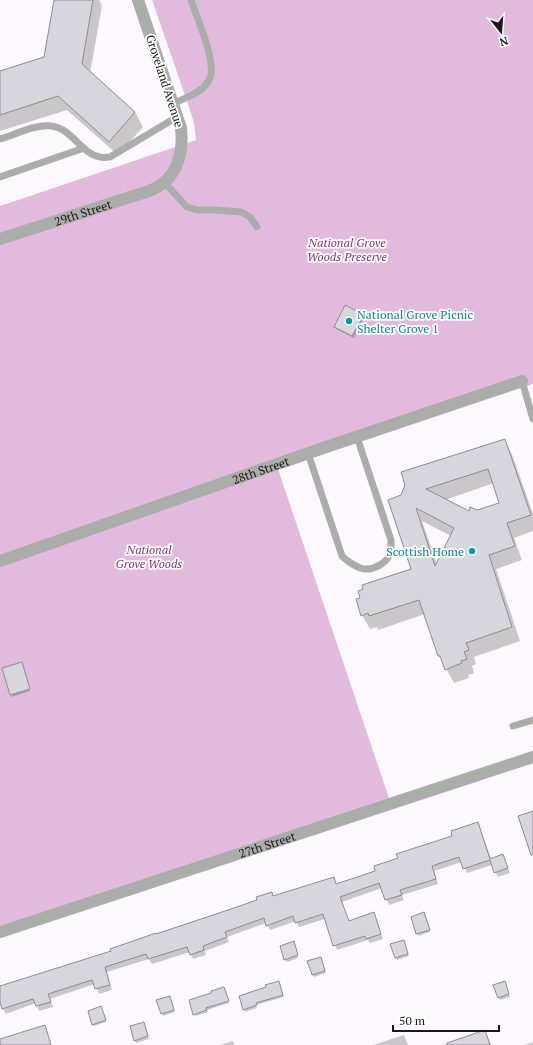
<svg xmlns="http://www.w3.org/2000/svg" width="533" height="1045" font-family="'PT Serif',serif">
<style>
.green{fill:#e2bade}
.shadow{fill:#0003;fill-rule:evenodd}
.building{fill:#d7d6dc;stroke:#8d8b91;fill-rule:evenodd}
.lines{fill:none;stroke-linecap:round;stroke-linejoin:round}
.lane{stroke:#abadab;stroke-width:7}
.street{stroke:#abadab;stroke-width:12}
.culture-dot{fill:#0f9aa8;stroke:#fff;stroke-width:1.5}
.labels{text-anchor:middle;dominant-baseline:central;stroke-width:3.5;stroke-linejoin:round;paint-order:stroke}
.street-label{font-size:12px;fill:#191718;stroke:#fff}
.park-label{font-size:12px;font-style:italic;fill:#783874;stroke:#fff}
.culture-label{font-size:12px;fill:#0d838f;stroke:#fff;text-anchor:start}
</style>
<rect width="100%" height="100%" fill="#fdf8fd"/>
<path class="green" d="M 152,0 L 533,0 L 533,384 L 278,469 L 389,798 L 0,926 L 0,206 L 196,140 L 194,123 L 189,107 Z"/>
<path class="shadow" d="M 55,0 L 99,0 L 102,6 L 90,73 L 135,112 L 143,127 L 118,155 L 67,110 L 0,131 L 0,72 L 45,58 Z
M 363,316 L 364,318 L 354,338 L 336,329 L 335,327 Z
M 504,440 L 512,454 L 533,514 L 533,531 L 514,538 L 522,560 L 496,569 L 520,641 L 474,657 L 476,664 L 472,666 L 474,673 L 468,675 L 469,678 L 454,683 L 439,656 L 425,614 L 378,630 L 377,627 L 370,629 L 362,615 L 361,598 L 412,570 L 401,496 ZM 494,483 L 500,503 L 477,511 L 469,512 L 445,500 ZM 422,521 L 451,536 L 437,564 Z
M 22,666 L 30,691 L 12,697 L 3,669 Z
M 478,823 L 491,859 L 503,856 L 510,873 L 498,877 L 492,865 L 467,873 L 462,862 L 434,871 L 438,884 L 402,895 L 404,900 L 389,905 L 382,888 L 342,902 L 349,922 L 374,913 L 383,939 L 370,943 L 368,940 L 337,950 L 325,919 L 299,927 L 296,921 L 270,930 L 266,923 L 227,937 L 229,942 L 205,951 L 206,955 L 193,959 L 190,952 L 152,964 L 149,959 L 107,972 L 112,990 L 99,994 L 95,984 L 50,999 L 53,1007 L 39,1011 L 36,1003 L 6,1014 L 3,1009 L 0,999 L 0,988 L 112,952 L 273,897 L 333,878 L 337,885 L 376,871 L 399,859 L 454,836 Z
M 425,915 L 430,932 L 418,936 L 412,917 Z
M 404,943 L 409,956 L 397,960 L 391,945 Z
M 294,945 L 298,958 L 287,962 L 285,959 Z
M 321,960 L 326,973 L 314,977 L 313,975 Z
M 279,984 L 284,997 L 256,1005 L 257,1008 L 245,1012 L 244,1009 Z
M 506,985 L 510,997 L 500,1000 L 494,986 Z
M 225,990 L 229,1003 L 207,1010 L 208,1012 L 196,1016 L 194,1014 Z
M 171,999 L 175,1012 L 163,1016 L 162,1014 Z
M 102,1010 L 106,1022 L 94,1026 L 93,1024 Z
M 145,1025 L 149,1039 L 136,1043 L 135,1040 Z
M 485,1031 L 491,1045 L 444,1045 Z
M 404,1035 L 408,1045 L 373,1045 Z
M 233,1041 L 234,1045 L 220,1045 Z
M 533,1042 L 533,1045 L 524,1045 Z"/>
<path class="building" d="M 54,0 L 93,0 L 82,64 L 135,112 L 109,142 L 58,96 L 0,115 L 0,71 L 44,57 Z
M 345,305 L 364,315 L 352,336 L 334,327 Z
M 505,439 L 531,515 L 507,523 L 515,546 L 489,555 L 512,627 L 466,643 L 469,650 L 464,652 L 467,659 L 461,661 L 462,663 L 445,670 L 440,656 L 438,656 L 419,600 L 369,616 L 368,613 L 361,616 L 356,599 L 360,598 L 358,591 L 363,589 L 362,585 L 411,569 L 388,500 L 401,495 L 405,485 L 401,472 ZM 488,469 L 499,503 L 477,510 L 470,507 L 469,511 L 426,489 ZM 416,508 L 454,528 L 435,566 Z
M 22,662 L 30,689 L 10,695 L 2,668 Z
M 533,811 L 533,855 L 531,855 L 518,816 Z
M 478,822 L 490,859 L 503,854 L 508,868 L 494,873 L 490,860 L 463,869 L 459,857 L 432,866 L 436,879 L 400,890 L 402,895 L 385,900 L 379,883 L 340,897 L 349,921 L 374,912 L 381,934 L 366,939 L 365,936 L 333,946 L 323,914 L 295,923 L 293,916 L 266,926 L 264,918 L 225,932 L 227,937 L 203,946 L 204,950 L 190,955 L 187,947 L 148,959 L 146,954 L 105,967 L 110,985 L 95,989 L 92,980 L 48,994 L 51,1002 L 36,1006 L 33,999 L 2,1009 L 0,1002 L 0,986 L 111,951 L 110,949 L 156,933 L 156,934 L 228,910 L 257,900 L 256,897 L 272,892 L 273,896 L 334,877 L 336,884 L 375,871 L 374,866 L 398,858 L 396,854 L 452,836 L 451,831 Z
M 424,912 L 430,930 L 416,934 L 411,917 Z
M 404,940 L 408,954 L 395,958 L 390,944 Z
M 294,941 L 298,955 L 284,960 L 280,946 Z
M 321,957 L 325,971 L 312,975 L 307,961 Z
M 279,981 L 283,995 L 256,1003 L 257,1005 L 243,1010 L 239,996 L 266,987 L 265,985 Z
M 505,981 L 509,994 L 498,998 L 493,985 Z
M 224,987 L 229,1001 L 206,1008 L 207,1010 L 193,1015 L 189,1000 L 211,993 L 211,991 Z
M 170,996 L 174,1010 L 161,1014 L 156,1000 Z
M 101,1006 L 106,1020 L 92,1025 L 88,1011 Z
M 144,1022 L 148,1036 L 134,1041 L 130,1026 Z
M 45,1025 L 51,1045 L 0,1045 L 0,1039 Z
M 485,1030 L 490,1045 L 447,1045 L 447,1043 Z"/>
<g class="lines">
<path class="lane" d="M 173,103 C 182,100 202,92 207,83 C 211,78 212,71 211,65 C 210,47 197,18 191,0
M 0,139 C 14,135 36,124 51,126 C 72,128 81,154 100,157 C 103,158 107,157 110,157 L 177,117
M 0,177 L 84,148
M 165,183 L 187,207 L 197,210 L 215,210 L 241,212 L 250,217 L 257,227
M 522,381 L 533,419
M 308,453 L 342,556 C 347,561 353,565 360,568 C 372,572 389,563 391,550 C 391,547 391,543 391,540 L 357,437
M 513,726 L 533,720"/>
<g class="street">
<path id="s1" d="M 0,239 L 149,191 C 176,181 184,155 181,128 L 138,0"/>
<path id="s2" d="M 0,561 L 326,447 L 522,381"/>
<path id="s3" d="M 0,932 L 533,757"/>
</g>
</g>
<g class="culture-dot">
<circle cx="349" cy="321" r="4"/>
<circle cx="472" cy="551" r="4"/>
</g>
<g class="labels">
<g class="street-label">
<text transform="translate(165 81) rotate(72)">Groveland Avenue</text>
<text stroke="none"><textPath href="#s1" startOffset="87">29th Street</textPath></text>
<text stroke="none"><textPath href="#s2" startOffset="276">28th Street</textPath></text>
<text stroke="none"><textPath href="#s3" startOffset="281">27th Street</textPath></text>
</g>
<g class="park-label">
<text x="347" y="242">National Grove<tspan x="347" dy="14">Woods Preserve</tspan></text>
<text x="149" y="549">National<tspan x="149" dy="14">Grove Woods</tspan></text>
</g>
<g class="culture-label">
<text x="357" y="314">National Grove Picnic<tspan x="357" dy="14">Shelter Grove 1</tspan></text>
<text x="464" y="551" text-anchor="end">Scottish Home</text>
</g>
</g>
<g transform="translate(501 32) rotate(163)" stroke="#ffffff" stroke-width="3" paint-order="stroke">
<path d="M0-3L7 15L0 10L-7 15Z" fill="#191718"/>
<text y="-6" font-size="11" font-weight="bold" text-anchor="middle" fill="#191718">N</text>
</g>
<path d="M393 1025v6h106v-6" fill="none" stroke="#191718" stroke-width="2"/>
<text x="399" y="1025" font-size="12" fill="#191718" stroke="#ffffff" stroke-width="3" paint-order="stroke">50 m</text>
</svg>
